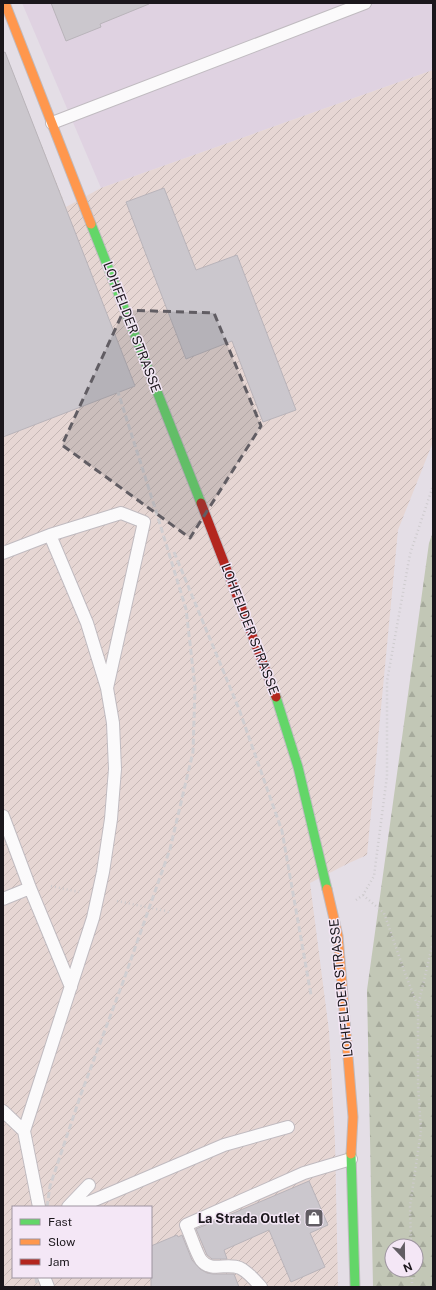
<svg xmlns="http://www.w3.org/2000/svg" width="436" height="1290" font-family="'Public Sans',sans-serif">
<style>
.built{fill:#dfd2e1}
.industrial{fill:url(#industrial-furrows);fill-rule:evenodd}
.forest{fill:url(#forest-firs);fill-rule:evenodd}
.building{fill:#cbc7cd;stroke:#b9b4ba}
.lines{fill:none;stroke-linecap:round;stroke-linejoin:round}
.lane-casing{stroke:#c0bbc0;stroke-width:14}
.fast-casing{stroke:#c0bbc0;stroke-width:11}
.slow-casing{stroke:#c0bbc0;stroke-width:11}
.jam-casing{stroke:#c0bbc0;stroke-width:11}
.path{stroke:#cecbce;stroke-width:2.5;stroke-dasharray:1 3;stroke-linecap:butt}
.lane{stroke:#fbfafb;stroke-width:12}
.fast{stroke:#63d668;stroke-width:9}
.slow{stroke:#ff974d;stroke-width:9}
.jam{stroke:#b3261e;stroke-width:9}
.rail{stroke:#d0ced1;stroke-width:3;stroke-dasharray:6 3;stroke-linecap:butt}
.marked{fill:#615d63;fill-opacity:0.2;stroke:#615d63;stroke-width:3;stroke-dasharray:8 5;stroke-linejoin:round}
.labels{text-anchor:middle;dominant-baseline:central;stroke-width:3;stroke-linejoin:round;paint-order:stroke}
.street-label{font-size:13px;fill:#1b171c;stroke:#f4e7f6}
.poi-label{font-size:13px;font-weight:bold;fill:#1b171c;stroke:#f4e7f6;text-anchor:end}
</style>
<defs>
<pattern id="industrial-furrows" width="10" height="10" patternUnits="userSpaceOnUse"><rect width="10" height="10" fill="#e6d6d3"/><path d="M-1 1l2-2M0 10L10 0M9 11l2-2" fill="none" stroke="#c5b7b5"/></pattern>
<pattern id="forest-firs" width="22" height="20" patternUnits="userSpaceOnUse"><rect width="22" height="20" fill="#c2c7b6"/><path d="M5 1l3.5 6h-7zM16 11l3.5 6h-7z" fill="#a6aa9c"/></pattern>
</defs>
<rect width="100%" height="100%" fill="#e4dee6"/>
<path class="built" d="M 22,3 L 433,3 L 433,70 L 101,188 Z"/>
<path class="industrial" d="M 6,55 L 66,207 L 101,188 L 433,70 L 433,442 L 398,530 L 367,855 L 349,863 L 310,883 L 329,1031 L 335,1142 L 338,1287 L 3,1287 L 3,56 ZM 13,1207 L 151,1207 L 151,1277 L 13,1277 Z"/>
<path class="forest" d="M 433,532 L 433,1287 L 373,1287 L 367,990 L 429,543 ZM 392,1246 L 416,1246 L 416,1270 L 392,1270 Z"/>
<path class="building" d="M 51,3 L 149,3 L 149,4 L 100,24 L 101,27 L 66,41 Z
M 5,52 L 135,386 L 3,437 L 3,53 Z
M 164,188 L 196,270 L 237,255 L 296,410 L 263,422 L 232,341 L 186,359 L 126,202 Z
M 309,1181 L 328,1225 L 310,1233 L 325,1267 L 291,1282 L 269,1230 L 224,1250 L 227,1259 L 212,1259 L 207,1255 L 196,1229 Z
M 177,1235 L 178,1237 L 182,1235 L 192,1260 L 200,1269 L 207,1273 L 213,1274 L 234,1274 L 239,1287 L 151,1287 L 151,1246 Z"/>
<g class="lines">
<defs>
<path id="lane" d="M 52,123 L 365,3
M 3,553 L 50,535
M 3,816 L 30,888
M 3,899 L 30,888 L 71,987
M 3,1111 L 24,1131
M 39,1207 L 24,1131 L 93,918 L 103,872 L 111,819 L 115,769 L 113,723 L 107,688 L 87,623 L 50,535 L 121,513 L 144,522 L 107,688
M 68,1207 L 89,1185
M 78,1207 L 224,1145 L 288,1127
M 44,1277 L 48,1287
M 261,1287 C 255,1280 248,1272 240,1268 C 227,1262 211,1273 201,1260 C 196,1253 190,1233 186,1225 L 304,1173 L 351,1159"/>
<path id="fast" d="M 91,224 L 201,503
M 276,697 L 298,767 L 327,889
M 351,1154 L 355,1287"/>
<path id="slow" d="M 5,3 L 91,224
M 327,889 L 338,936 L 353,1117 L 351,1154"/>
<path id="jam" d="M 201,503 L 276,697"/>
</defs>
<use href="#lane" class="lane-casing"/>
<use href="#fast" class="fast-casing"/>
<use href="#slow" class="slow-casing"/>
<use href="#jam" class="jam-casing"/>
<path class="path" d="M 51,886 L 79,892
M 363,895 L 384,913 L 406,976 L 418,1006 L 418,1085 L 421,1131 L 410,1206 L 411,1246
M 356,900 L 363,895 L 374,876 L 387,776 L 387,681 L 410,554 L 433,486
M 117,901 L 166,911 L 170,913
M 418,1006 L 433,942
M 412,1270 L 412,1287"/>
<use href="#lane" class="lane"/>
<use href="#fast" class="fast"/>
<use href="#slow" class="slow"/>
<use href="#jam" class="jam"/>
<path class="rail" d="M 174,552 L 239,709 L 282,831 L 311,995
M 47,1207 L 50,1186 L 81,1094 L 123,982 L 170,849 L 193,752 L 195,687 L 186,609 L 155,508 L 118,392
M 36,1277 L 37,1287"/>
</g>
<path class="marked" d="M 124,310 L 214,313 L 261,426 L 190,538 L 62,445 Z"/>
<defs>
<symbol id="shop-square" viewBox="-11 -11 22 22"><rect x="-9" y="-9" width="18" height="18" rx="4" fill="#615d63" stroke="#f4e7f6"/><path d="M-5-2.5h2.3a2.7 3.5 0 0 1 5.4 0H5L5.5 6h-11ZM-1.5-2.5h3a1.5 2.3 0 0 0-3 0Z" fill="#fff"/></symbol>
</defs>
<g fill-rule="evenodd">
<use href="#shop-square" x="303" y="1207" width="22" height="22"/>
</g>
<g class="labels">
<g class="street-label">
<text transform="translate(132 327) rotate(69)">LOHFELDER STRASSE</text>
<text transform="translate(250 629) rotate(69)">LOHFELDER STRASSE</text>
<text transform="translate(341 988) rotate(-96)">LOHFELDER STRASSE</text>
</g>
<g class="poi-label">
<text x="300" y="1218">La Strada Outlet</text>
</g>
</g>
<rect width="436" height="1290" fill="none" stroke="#1b171c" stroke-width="8"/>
<rect x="12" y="1206" width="140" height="72" fill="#f4e7f6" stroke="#9d949f"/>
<rect x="20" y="1219" width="20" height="6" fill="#63d668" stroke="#9d949f"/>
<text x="48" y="1226" font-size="12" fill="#1b171c">Fast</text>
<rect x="20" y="1239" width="20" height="6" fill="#ff974d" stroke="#9d949f"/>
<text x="48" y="1246" font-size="12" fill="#1b171c">Slow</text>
<rect x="20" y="1259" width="20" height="6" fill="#b3261e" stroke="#9d949f"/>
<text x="48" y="1266" font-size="12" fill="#1b171c">Jam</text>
<g transform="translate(404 1258) rotate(158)"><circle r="19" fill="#f4e7f6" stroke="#9d949f"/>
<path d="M0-3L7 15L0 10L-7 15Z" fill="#615d63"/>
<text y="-6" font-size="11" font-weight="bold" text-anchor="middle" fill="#1b171c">N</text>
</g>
</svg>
